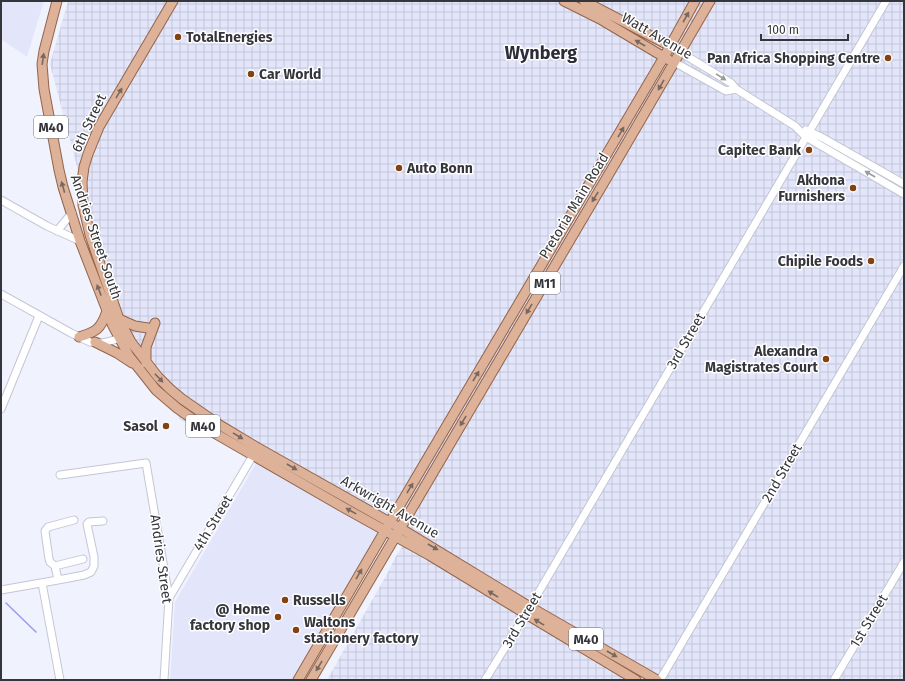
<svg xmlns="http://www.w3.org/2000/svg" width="905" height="681" font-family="'Fira Sans',sans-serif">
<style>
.built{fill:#e3e5fb}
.industrial{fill:url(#industrial-grid)}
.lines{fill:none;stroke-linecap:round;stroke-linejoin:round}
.stream{stroke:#989cf1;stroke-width:1.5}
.minor-casing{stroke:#c4c6d4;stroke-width:9}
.major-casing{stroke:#93654c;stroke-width:11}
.minor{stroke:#fff;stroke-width:7}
.major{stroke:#ddb298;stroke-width:9}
.oneway{fill:#786861}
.oneway2{fill:#9a9a9e}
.poi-dot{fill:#844112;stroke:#fff;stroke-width:1.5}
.labels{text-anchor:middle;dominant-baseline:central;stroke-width:3;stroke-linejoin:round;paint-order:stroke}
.shield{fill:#fff;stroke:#727276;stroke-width:1}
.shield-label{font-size:13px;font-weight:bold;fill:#35363c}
.street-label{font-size:14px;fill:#35363c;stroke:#fff}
.poi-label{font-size:14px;font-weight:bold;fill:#35363c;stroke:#fff;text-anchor:end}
.district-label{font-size:18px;font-weight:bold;fill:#2c2d38;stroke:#fff}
</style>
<defs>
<pattern id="industrial-grid" width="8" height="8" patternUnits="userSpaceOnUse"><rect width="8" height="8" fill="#e3e5fb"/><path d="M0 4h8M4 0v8" fill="none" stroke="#c3c5d8"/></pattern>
</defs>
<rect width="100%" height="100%" fill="#f0f2fe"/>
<path class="built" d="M 1,1 L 44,1 L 27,57 L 1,39 Z
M 258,460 L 378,532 L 295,680 L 170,680 L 175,602 Z"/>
<path class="industrial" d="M 68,1 L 904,1 L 904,680 L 327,680 L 387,574 L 396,556 L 402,547 L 180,419 L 124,346 L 50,64 Z"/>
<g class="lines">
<path class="stream" d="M 6,603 L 36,632"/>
<defs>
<path id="minor" d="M 680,52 L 731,83 L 736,89 L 795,126 L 806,137 L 904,194
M 674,62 L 726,91 L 736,89
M 806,130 L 823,138 L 904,184
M 1,200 L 47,226 L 80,241
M 57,231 L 72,213
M 1,294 L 71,333 L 90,342 L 101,343 L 107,342 L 124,337
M 1,409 L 39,316
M 60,475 L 146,463 L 169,598 L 164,680
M 55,566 L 83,559
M 58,580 L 55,566 L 50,562 L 49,559 L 45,531 L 48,527 L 74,520
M 42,583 L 60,680
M 1,590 L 58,580 L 84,575 L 91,572 L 94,566 L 94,557 L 87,524 L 89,522 L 103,521
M 169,598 L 255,452
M 485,680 L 530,607 L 886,1
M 660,680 L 904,266
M 834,680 L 904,562"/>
<path id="major" d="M 57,1 L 44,51 L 42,64 L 44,89 L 59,170 L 63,187 L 80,241 L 113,326 L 129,356 L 137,366 L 156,390 L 177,408 L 204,427 L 341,506 L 429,555 L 526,614 L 636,680
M 173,1 L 99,127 L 88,154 L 84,167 L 82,182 L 83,205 L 90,235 L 119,319 L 131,342 L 158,377 L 170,389 L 182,399 L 218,424 L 258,448 L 400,528 L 530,607 L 657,680
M 564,1 L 600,19 L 669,60
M 584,1 L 676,49
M 119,319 L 135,326 L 148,328
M 79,337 C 96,332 101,329 107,311
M 95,342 L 117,353 L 132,363
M 146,363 L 146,347 L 155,323
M 298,680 L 390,522 L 664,57 L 695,1
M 311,680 C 444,454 578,228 710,1"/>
</defs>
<use href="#minor" class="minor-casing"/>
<use href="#major" class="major-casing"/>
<use href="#minor" class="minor"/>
<use href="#major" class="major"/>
</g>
<defs><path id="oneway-solid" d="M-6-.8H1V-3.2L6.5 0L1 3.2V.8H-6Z"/></defs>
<g class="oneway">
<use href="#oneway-solid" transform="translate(686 17) rotate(-61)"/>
<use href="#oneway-solid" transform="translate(640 43) rotate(-150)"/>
<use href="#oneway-solid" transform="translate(43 59) rotate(-82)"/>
<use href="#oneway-solid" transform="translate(661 85) rotate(120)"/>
<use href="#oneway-solid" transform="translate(119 93) rotate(-59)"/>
<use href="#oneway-solid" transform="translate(621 132) rotate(-60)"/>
<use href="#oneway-solid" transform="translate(63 187) rotate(-106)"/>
<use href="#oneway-solid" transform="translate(595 197) rotate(121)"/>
<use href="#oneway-solid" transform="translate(99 290) rotate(-111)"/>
<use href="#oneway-solid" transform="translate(529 309) rotate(121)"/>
<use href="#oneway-solid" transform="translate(476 376) rotate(-59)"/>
<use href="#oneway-solid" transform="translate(159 378) rotate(46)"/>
<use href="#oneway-solid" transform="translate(463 421) rotate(121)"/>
<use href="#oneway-solid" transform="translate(238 436) rotate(31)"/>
<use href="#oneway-solid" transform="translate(292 467) rotate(30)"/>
<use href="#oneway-solid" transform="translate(410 488) rotate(-59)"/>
<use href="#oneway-solid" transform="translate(351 511) rotate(-151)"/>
<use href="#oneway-solid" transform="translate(433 547) rotate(30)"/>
<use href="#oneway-solid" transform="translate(359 574) rotate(-60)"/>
<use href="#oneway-solid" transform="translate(493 594) rotate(-148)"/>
<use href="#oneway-solid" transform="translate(539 622) rotate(-149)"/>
<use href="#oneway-solid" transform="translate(612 654) rotate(30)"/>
<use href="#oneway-solid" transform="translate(319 666) rotate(121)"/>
</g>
<g class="oneway2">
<use href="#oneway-solid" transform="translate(721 77) rotate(32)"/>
<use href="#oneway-solid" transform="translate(870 174) rotate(-150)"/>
</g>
<g class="poi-dot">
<circle cx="178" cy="37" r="4"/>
<circle cx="888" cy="58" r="4"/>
<circle cx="251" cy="74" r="4"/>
<circle cx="809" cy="150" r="4"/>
<circle cx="399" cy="168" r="4"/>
<circle cx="853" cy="188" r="4"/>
<circle cx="871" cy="261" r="4"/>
<circle cx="826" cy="359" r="4"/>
<circle cx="166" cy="426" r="4"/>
<circle cx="285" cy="600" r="4"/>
<circle cx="278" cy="617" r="4"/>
<circle cx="296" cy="630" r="4"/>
</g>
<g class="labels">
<g class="shield">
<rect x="34" y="116" width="34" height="22" rx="3"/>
<rect x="530" y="272" width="30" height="22" rx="3"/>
<rect x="186" y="415" width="34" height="22" rx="3"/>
<rect x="569" y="628" width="34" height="22" rx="3"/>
</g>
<g class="shield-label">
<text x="51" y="127">M40</text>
<text x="545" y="283">M11</text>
<text x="203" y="426">M40</text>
<text x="586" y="639">M40</text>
</g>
<g class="street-label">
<text transform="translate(657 36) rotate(30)">Watt Avenue</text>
<text transform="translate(89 123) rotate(-65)">6th Street</text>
<text transform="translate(574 206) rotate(-59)">Pretoria Main Road</text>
<text transform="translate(96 237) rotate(71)">Andries Street South</text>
<text transform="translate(686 341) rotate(-60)">3rd Street</text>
<text transform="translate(782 473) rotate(-60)">2nd Street</text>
<text transform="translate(390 507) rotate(30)">Arkwright Avenue</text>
<text transform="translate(213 523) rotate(-59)">4th Street</text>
<text transform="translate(161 559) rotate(82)">Andries Street</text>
<text transform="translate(522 620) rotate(-59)">3rd Street</text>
<text transform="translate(869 621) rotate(-59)">1st Street</text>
</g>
<g class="poi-label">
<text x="186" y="37" text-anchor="start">TotalEnergies</text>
<text x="880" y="58">Pan Africa Shopping Centre</text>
<text x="259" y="74" text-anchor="start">Car World</text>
<text x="801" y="150">Capitec Bank</text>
<text x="407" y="168" text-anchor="start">Auto Bonn</text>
<text x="845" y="180">Akhona<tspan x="845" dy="16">Furnishers</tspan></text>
<text x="863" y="261">Chipile Foods</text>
<text x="818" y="351">Alexandra<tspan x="818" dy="16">Magistrates Court</tspan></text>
<text x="158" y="426">Sasol</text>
<text x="293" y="600" text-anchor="start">Russells</text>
<text x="270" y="609">@ Home<tspan x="270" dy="16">factory shop</tspan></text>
<text x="304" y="622" text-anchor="start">Waltons<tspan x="304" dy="16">stationery factory</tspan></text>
</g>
<g class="district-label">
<text x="541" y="53">Wynberg</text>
</g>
</g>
<rect width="905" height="681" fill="none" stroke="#35363c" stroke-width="4"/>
<path d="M761 34v6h87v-6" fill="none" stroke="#35363c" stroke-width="2"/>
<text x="767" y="34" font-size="12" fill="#35363c" stroke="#ffffff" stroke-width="3" paint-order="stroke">100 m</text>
</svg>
